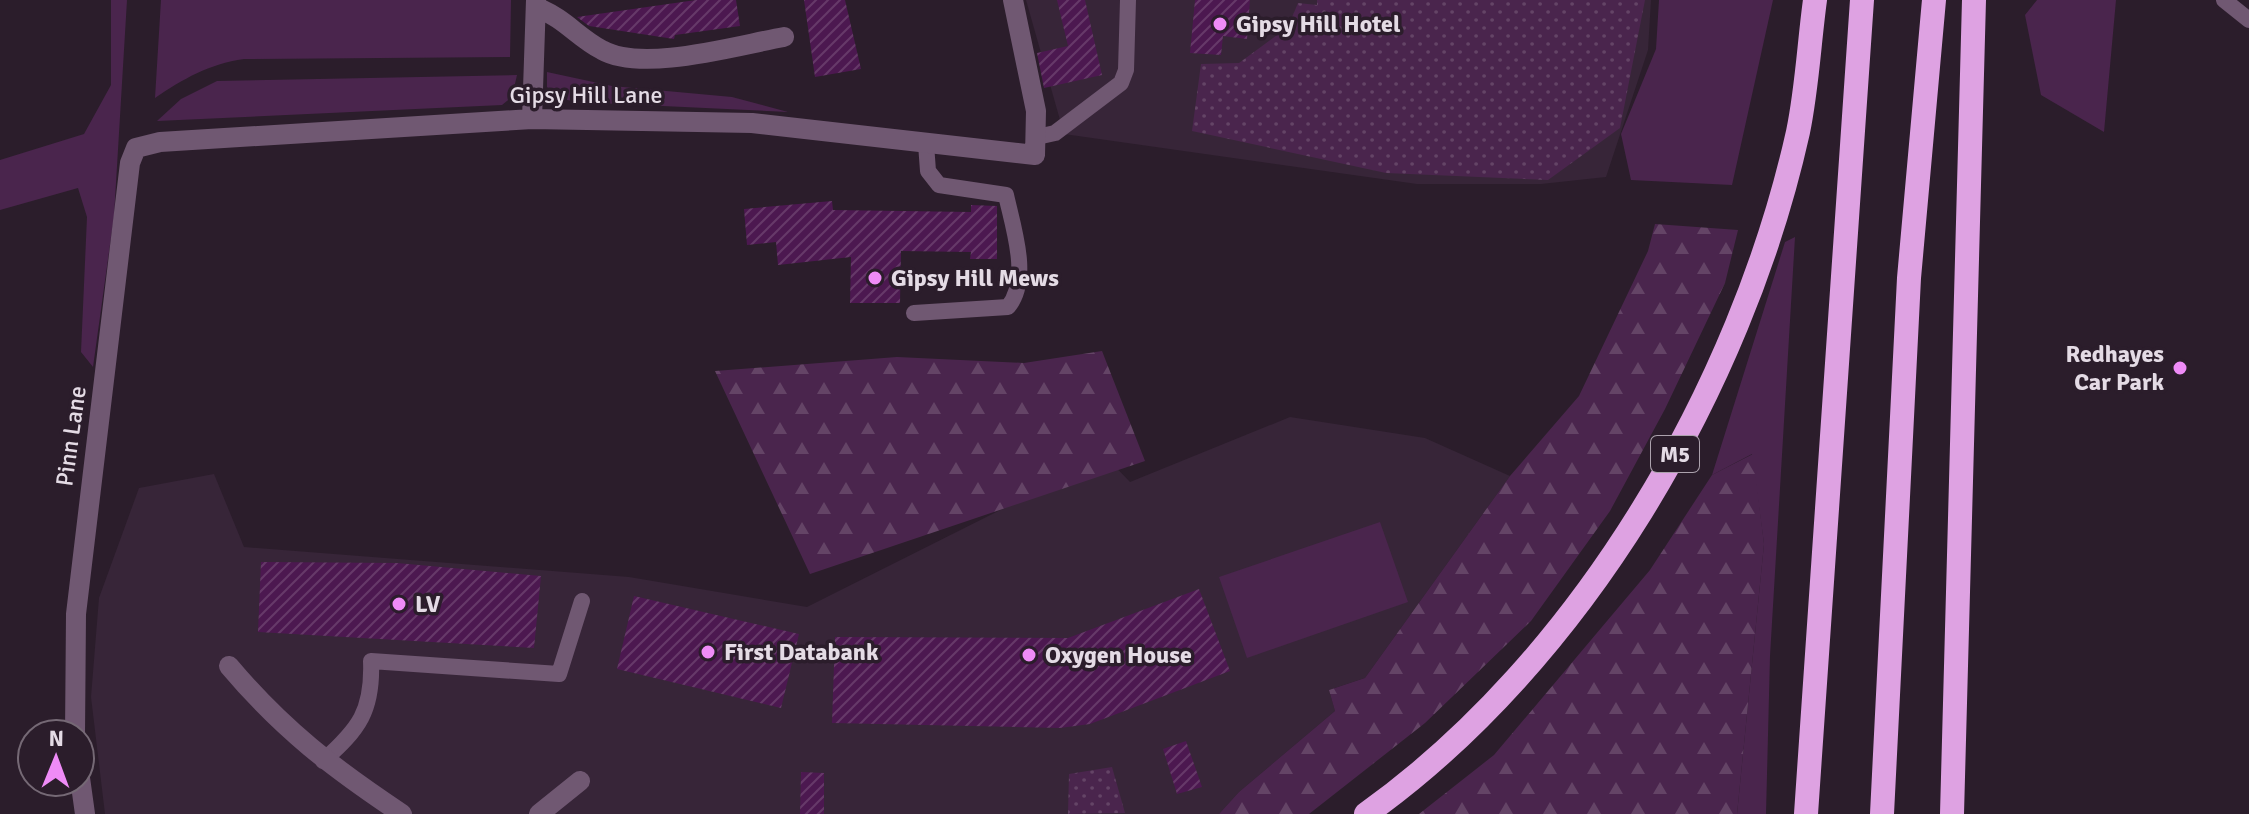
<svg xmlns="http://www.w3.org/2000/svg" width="2249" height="814" font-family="Signika,sans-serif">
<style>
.built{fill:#372538}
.green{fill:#4a254d}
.forest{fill:url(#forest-firs)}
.garden{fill:url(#garden-dots)}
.building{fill:url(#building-hatch)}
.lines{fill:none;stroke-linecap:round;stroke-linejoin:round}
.service{stroke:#705872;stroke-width:16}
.minor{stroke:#705872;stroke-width:20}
.motorway{stroke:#dea2e2;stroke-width:24}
.poi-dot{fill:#ef8bf7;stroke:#2b1d2b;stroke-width:3}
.labels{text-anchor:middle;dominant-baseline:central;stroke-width:7;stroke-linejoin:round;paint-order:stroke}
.shield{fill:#2b1d2b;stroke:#aca2ad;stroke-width:2}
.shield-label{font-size:22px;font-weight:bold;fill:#e4dbe5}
.poi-label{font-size:24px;font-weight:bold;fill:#e4dbe5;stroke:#2b1d2b;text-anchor:start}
.street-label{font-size:24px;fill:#e4dbe5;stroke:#2b1d2b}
</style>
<defs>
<pattern id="forest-firs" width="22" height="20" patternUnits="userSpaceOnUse" patternTransform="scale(2)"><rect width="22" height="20" fill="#4a254d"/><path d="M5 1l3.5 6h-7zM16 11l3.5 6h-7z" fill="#644466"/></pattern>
<pattern id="garden-dots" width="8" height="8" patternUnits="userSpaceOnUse" patternTransform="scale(2)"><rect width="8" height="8" fill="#4a254d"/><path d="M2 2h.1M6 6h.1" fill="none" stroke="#644466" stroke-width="1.8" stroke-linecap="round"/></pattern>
<pattern id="building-hatch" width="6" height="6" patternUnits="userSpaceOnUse" patternTransform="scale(2)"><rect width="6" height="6" fill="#4c1850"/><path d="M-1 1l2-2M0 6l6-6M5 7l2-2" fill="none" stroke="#663969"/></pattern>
</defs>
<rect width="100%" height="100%" fill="#2b1d2b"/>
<path class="built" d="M 1026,0 L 1651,0 L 1648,50 L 1606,177 L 1541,184 L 1417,184 L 1064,134 Z
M 1290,417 L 1425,438 L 1510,476 L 1365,678 L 1329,690 L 1335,711 L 1239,792 L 1219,814 L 105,814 L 91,697 L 99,598 L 139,488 L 214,474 L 244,547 L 629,577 L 807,607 L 1106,457 L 1130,482 Z"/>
<path class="green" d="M 111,0 L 127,0 L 114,216 L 93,367 L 81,352 L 87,217 L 78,188 L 0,210 L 0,160 L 84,134 L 111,85 Z
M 161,0 L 511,0 L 510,57 L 244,59 C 209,64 183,79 155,98 Z
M 1659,0 L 1773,0 L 1732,185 L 1631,180 L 1621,134 L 1656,49 Z
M 2037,0 L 2116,0 L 2104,132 L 2041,95 L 2025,15 Z
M 547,72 L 612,86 L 732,97 L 788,112 L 577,102 L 558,98 L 547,87 Z
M 517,75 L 512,97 L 502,105 L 157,121 L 181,99 L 217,81 Z
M 1795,237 L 1770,656 L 1766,814 L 1737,814 L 1764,544 L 1752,454 L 1712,475 L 1785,242 Z
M 1380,522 L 1408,602 L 1247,658 L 1219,577 Z"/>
<path class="forest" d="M 1655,224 L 1738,230 L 1725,283 L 1665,409 L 1610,511 L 1531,621 L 1425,723 L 1309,814 L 1219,814 L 1239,792 L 1335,711 L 1329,690 L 1365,678 L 1510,476 L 1579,396 L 1648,251 Z
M 1102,351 L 1145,461 L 810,574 L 715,371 L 897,357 L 1024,363 Z
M 1753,454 L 1764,544 L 1737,814 L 1419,814 L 1494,755 L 1650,570 L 1712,475 Z"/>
<path class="garden" d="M 1317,0 L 1645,0 L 1620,128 L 1548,180 L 1386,173 L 1192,131 L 1201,64 L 1239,63 L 1288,27 L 1298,3 L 1317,5 Z
M 1112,767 L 1125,813 L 1068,814 L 1069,774 Z"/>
<path class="building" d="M 696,0 L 736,0 L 740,26 L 675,35 L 674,39 L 589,26 L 577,17 Z
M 804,0 L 845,0 L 861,69 L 815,77 Z
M 1057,0 L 1085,0 L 1102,75 L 1044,88 L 1037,53 L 1068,46 Z
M 1195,0 L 1250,0 L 1247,39 L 1223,36 L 1221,55 L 1190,53 Z
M 832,201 L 833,210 L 971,212 L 971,205 L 997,206 L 997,259 L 970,259 L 971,252 L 901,251 L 900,303 L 850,303 L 851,257 L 778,265 L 776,242 L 747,245 L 744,209 Z
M 261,562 L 397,563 L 541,576 L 534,648 L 258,632 Z
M 1199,589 L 1230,671 L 1090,724 L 1060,728 L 832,723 L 835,637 L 1068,638 Z
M 634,596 L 799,634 L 781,708 L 617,669 Z
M 1186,741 L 1202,787 L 1177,794 L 1163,749 Z
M 801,772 L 824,773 L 824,814 L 800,814 Z"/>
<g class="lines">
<path class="service" d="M 2224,0 L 2249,20
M 1037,137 L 1055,133 L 1121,83 L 1126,70 L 1128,0
M 914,313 L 1008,307 C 1031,279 1013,227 1006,195 L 939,185 L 928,171 L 926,144
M 323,761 C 359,729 373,711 371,661 L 559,674 L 582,601"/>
<path class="minor" d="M 536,7 C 566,19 577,37 602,50 C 643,73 738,45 784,37
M 532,119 L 536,0
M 229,666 C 283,730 333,768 402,814
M 75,734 L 76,614 L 130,163 L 136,148 L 160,142 L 532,119 L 752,123 L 1035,155 L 1036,111 L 1013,0
M 80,778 L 85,814
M 539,814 L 580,781"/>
<path class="motorway" d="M 1366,814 C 1581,661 1741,388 1798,132 C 1807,89 1809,44 1815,0
M 1806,814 L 1862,0
M 1882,814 L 1909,278 L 1934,0
M 1952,814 L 1974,0"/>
</g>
<g class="poi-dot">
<circle cx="1220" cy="24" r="8"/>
<circle cx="875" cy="278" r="8"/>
<circle cx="2180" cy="368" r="8"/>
<circle cx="399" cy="604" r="8"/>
<circle cx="708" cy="652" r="8"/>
<circle cx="1029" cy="655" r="8"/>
</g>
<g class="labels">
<rect class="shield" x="1651" y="436" width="48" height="36" rx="6"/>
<g class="shield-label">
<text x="1675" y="454">M5</text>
</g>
<g class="poi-label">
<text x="1236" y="24">Gipsy Hill Hotel</text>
<text x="891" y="278">Gipsy Hill Mews</text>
<text x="2164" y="354" text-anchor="end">Redhayes<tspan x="2164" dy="28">Car Park</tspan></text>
<text x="415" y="604">LV</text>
<text x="724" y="652">First Databank</text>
<text x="1045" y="655">Oxygen House</text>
</g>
<g class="street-label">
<text x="586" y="95">Gipsy Hill Lane</text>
<text transform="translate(71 436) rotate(-82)">Pinn Lane</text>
</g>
</g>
<g transform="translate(56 758) rotate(1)"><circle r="38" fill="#2b1d2b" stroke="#756975" stroke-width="2"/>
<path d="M0-6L14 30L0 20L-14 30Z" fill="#ef8bf7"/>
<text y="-12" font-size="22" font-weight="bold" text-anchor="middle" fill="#e4dbe5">N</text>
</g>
</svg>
